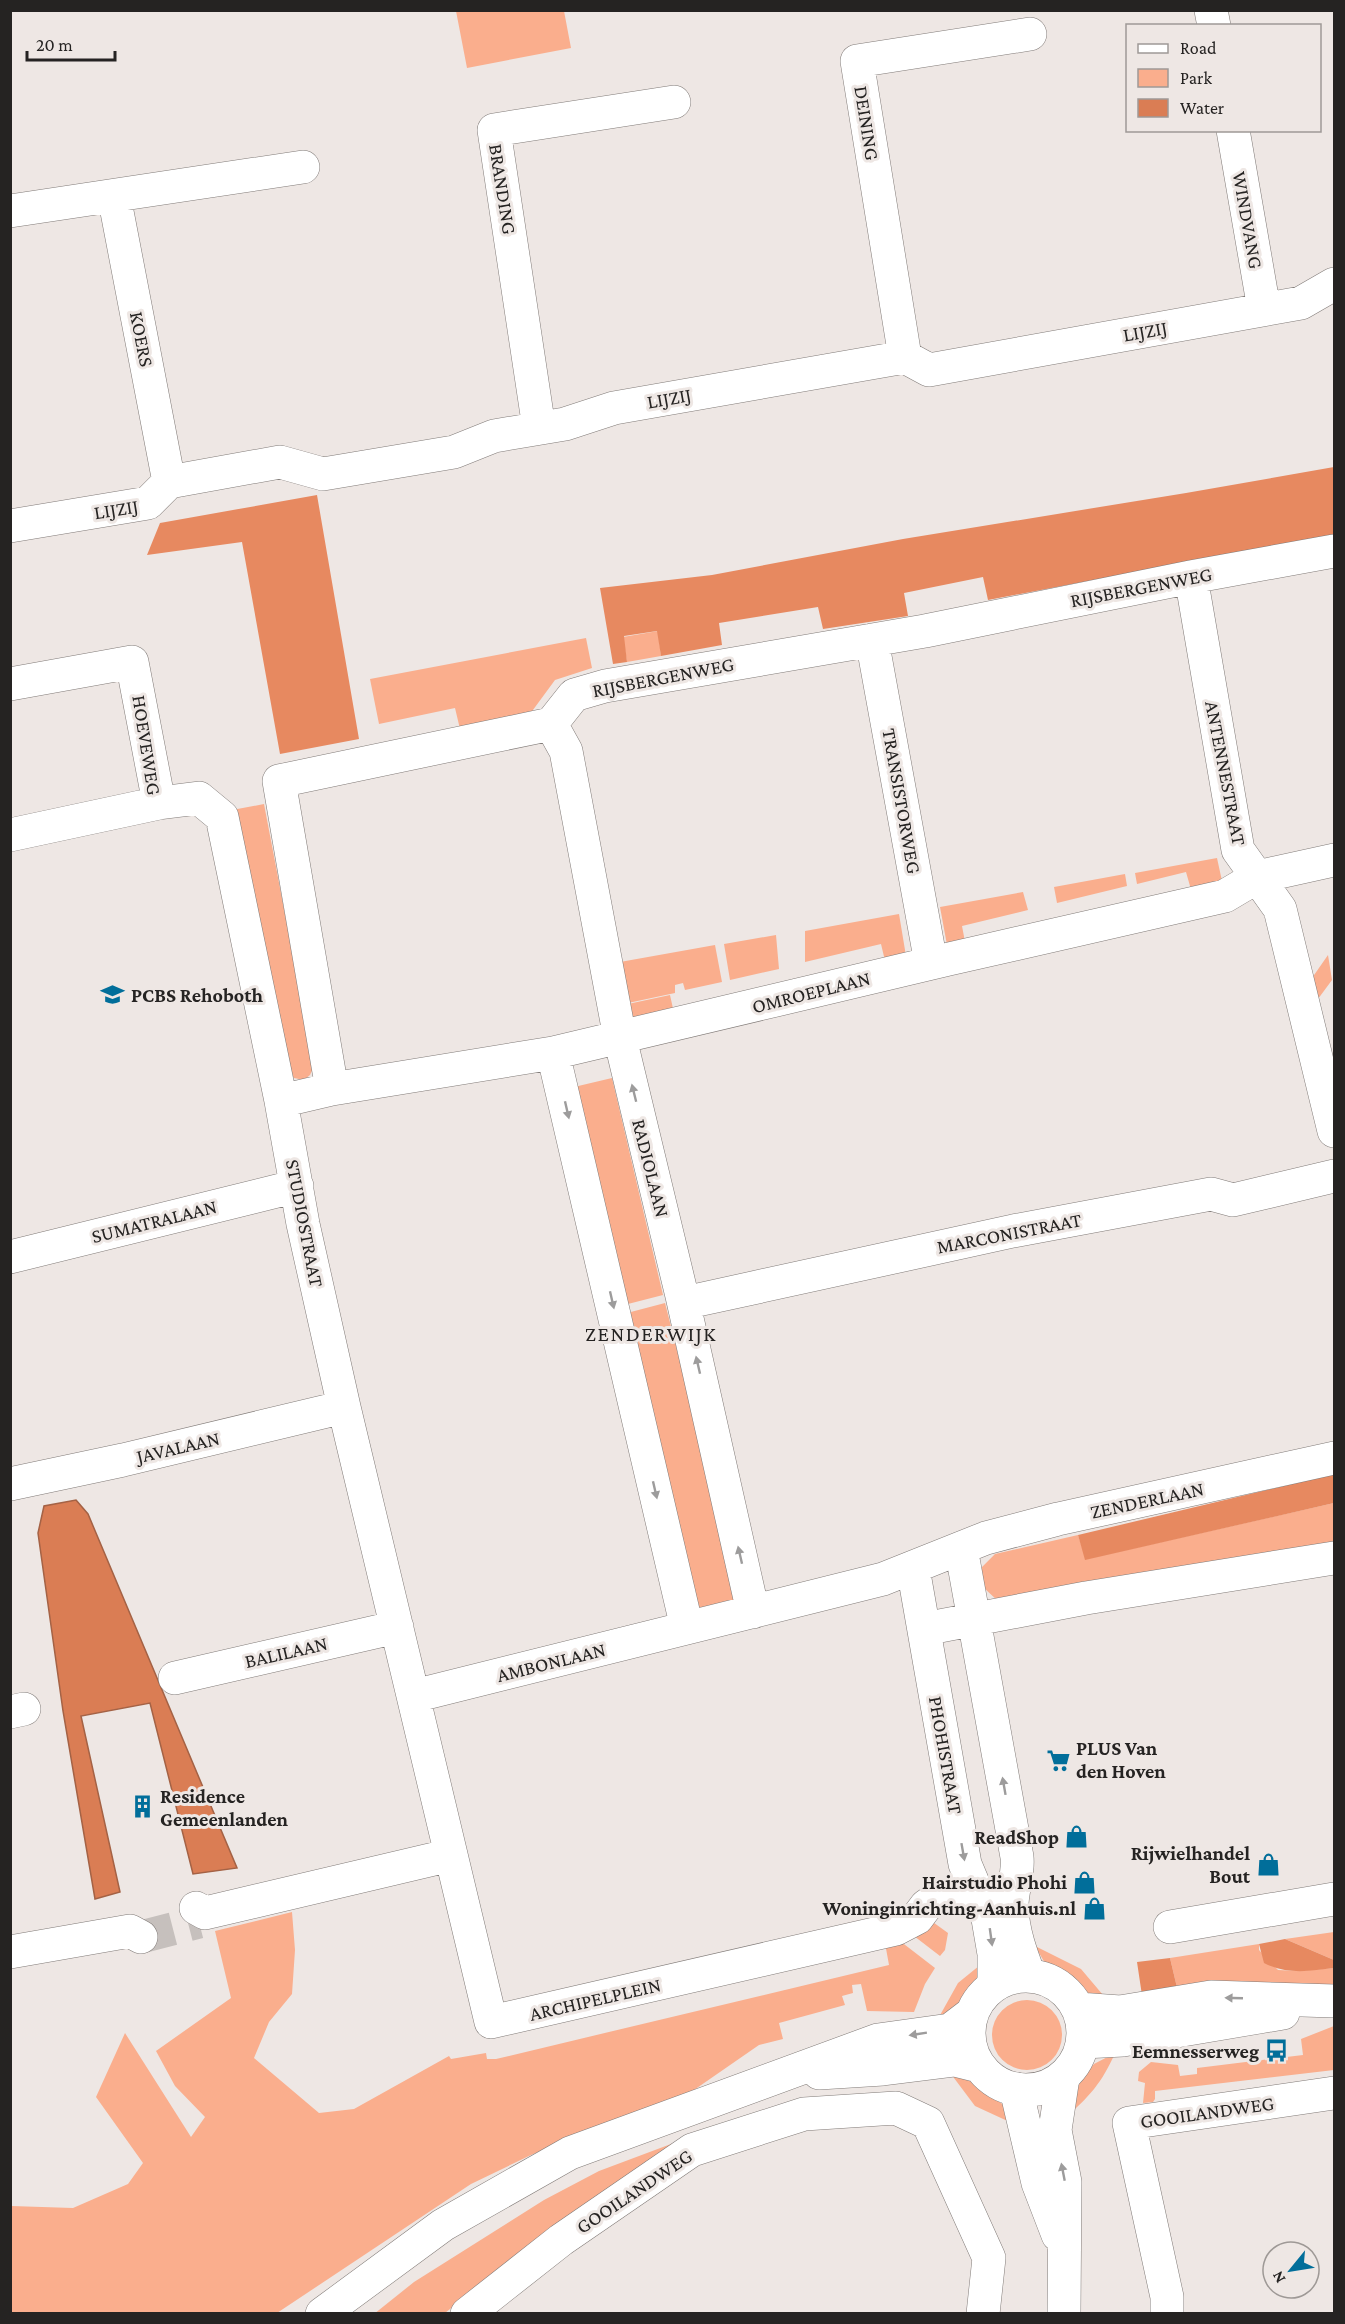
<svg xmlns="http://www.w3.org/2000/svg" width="1345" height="2324" font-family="'Crimson Pro',serif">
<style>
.green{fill:#faae8d}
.forest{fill:#e78960}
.water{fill:#da7d54;stroke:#a46245;stroke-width:1.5}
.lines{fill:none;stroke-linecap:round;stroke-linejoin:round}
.street-tunnel{stroke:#c6c0bd;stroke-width:33;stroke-dasharray:33 16;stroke-linecap:butt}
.street-casing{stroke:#817b78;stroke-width:34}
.secondary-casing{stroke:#817b78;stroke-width:34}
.street{stroke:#fff;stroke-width:33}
.secondary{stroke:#fff;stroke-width:33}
.oneway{fill:#9d9c9c}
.labels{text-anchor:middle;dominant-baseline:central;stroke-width:6;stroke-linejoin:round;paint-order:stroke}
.street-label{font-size:20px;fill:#252322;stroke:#eee7e4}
.poi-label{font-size:20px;font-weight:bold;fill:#252322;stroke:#eee7e4;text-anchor:end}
.neighbourhood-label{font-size:21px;letter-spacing:1.5px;fill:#252322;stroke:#eee7e4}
</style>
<rect width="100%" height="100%" fill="#eee7e4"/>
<path class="green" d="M 456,11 L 564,11 L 571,48 L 467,68 Z
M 658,631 L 661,656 L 627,662 L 623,637 Z
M 586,638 L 592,668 L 555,680 L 530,714 L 460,729 L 455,708 L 379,724 L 370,679 Z
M 264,804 L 314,1066 L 310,1075 L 304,1080 L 294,1078 L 290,1071 L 232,810 Z
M 1217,858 L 1222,881 L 1192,893 L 1186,872 L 1137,884 L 1135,873 Z
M 1125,874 L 1127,886 L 1057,903 L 1054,887 Z
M 1023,892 L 1028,910 L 962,926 L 966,947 L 947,945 L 940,907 Z
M 899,914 L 906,956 L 886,965 L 881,944 L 805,962 L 805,931 Z
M 776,935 L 779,969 L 730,980 L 724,944 Z
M 715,945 L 722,982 L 685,990 L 683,983 L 675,985 L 675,993 L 628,1003 L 620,962 Z
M 1328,955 L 1332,980 L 1318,999 L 1312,978 Z
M 670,995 L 674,1013 L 631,1022 L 628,1004 Z
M 612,1078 L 663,1295 L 624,1305 L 574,1087 Z
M 665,1303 L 739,1593 L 737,1602 L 723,1607 L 699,1607 L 627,1313 Z
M 1334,1503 L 1334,1542 L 998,1601 L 984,1588 L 981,1568 L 995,1554 L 1078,1535 L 1086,1559 Z
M 292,1912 L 295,1950 L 292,1994 L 269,2022 L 254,2058 L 319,2113 L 354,2109 L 449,2056 L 451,2059 L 486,2053 L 487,2059 L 496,2059 L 889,1965 L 885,1943 L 900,1941 L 935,1968 L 925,1984 L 914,2012 L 867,2011 L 861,1984 L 852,1985 L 853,1993 L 842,1996 L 845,2005 L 779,2023 L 783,2039 L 759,2045 L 694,2090 L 654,2110 L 595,2128 L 531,2155 L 471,2184 L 277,2313 L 11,2314 L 11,2206 L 73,2208 L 128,2184 L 143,2163 L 96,2097 L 125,2033 L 191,2137 L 205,2117 L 175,2086 L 156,2051 L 231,1998 L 215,1931 Z
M 930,1920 L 948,1933 L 945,1950 L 940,1956 L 914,1936 Z
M 1334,1932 L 1334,1960 L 1285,1939 Z
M 1259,1944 L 1259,1950 L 1278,1970 L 1299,1971 L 1334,1968 L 1334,1986 L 1179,1996 L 1170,1958 Z
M 1035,1946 L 1081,1969 L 1103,1995 L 1093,2000 L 1049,1970 Z
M 985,1961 C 976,1997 971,2001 939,2017 L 958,1983 Z
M992 2035a35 35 0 1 1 70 0a35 35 0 1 1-70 0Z
M 1334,2026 L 1334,2070 L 1155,2091 L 1155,2099 L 1153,2102 L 1143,2103 L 1145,2083 L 1138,2081 L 1139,2072 L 1151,2062 L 1178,2065 L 1180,2076 L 1197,2074 L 1197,2068 L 1303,2055 L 1301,2039 Z
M 1115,2053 C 1102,2083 1089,2097 1065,2118 L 1071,2091 L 1094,2064 Z
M 948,2070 L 968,2076 L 981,2090 L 1007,2107 L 1014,2124 L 975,2106 Z
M 703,2132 L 495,2273 L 445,2313 L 374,2314 L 414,2282 L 544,2200 L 599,2171 Z"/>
<path class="forest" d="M 1334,467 L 1334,540 L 1156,568 L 988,600 L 983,577 L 904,593 L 908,616 L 823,629 L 818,607 L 719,623 L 722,645 L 661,656 L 657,631 L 624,636 L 627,662 L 613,664 L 600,588 L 712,575 L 903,539 L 1186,493 Z
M 317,495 L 359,739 L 280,754 L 242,542 L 147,555 L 160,523 Z
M 1334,1474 L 1334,1503 L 1085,1560 L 1078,1535 Z
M 1285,1939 L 1334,1960 L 1334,1968 C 1310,1971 1287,1975 1264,1963 L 1259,1944 Z
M 1170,1958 L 1179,1996 L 1143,2002 L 1137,1962 Z"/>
<path class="water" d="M 76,1500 L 88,1514 L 237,1868 L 193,1874 L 150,1703 L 81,1716 L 120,1892 L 95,1899 L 63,1711 L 38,1533 L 44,1506 Z"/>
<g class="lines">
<path class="street-tunnel" d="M 141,1937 L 199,1922"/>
<defs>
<path id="street" d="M 1211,10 L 1214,26
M 1233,130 L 1264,309
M 114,196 L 169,482
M 10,211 L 303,167
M 905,357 L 857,61 L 1030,34
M 539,428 L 494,130 L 674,102
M 10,526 L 148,503 L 169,482 L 280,462 L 323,474 L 454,452 L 494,436 L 565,424 L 614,408 L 905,357 L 929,370 L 1301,303 L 1334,284
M 1191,577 L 1238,850 L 1280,909 L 1334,1131
M 872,640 L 931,963
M 10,684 L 132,662 L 159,803 L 10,835
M 551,724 L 566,751 L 620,1038 L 682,1296 L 753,1612
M 159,803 L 199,798 L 222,817 L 281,1101 L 303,1224 L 344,1407 L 491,2022 L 896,1929 L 917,1918 L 926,1906 L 936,1899 L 960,1894 L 995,1894 L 1015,1885
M 553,1053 L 687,1628
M 332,1089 L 279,781 L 551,724 L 574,695 L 605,686 L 925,631 L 1191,577 L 1334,551
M 281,1101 L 332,1089 L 553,1053 L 949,959 L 1225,896 L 1257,877 L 1334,860
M 10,1257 L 297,1186
M 684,1303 L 1013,1231 L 1211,1194 L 1233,1200 L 1334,1176
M 10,1484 L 123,1460 L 344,1407
M 961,1548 L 1017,1857 C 1019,1875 1011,1892 1012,1909 C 1013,1932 1021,1954 1029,1975
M 913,1568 L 965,1864 L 988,1919 L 994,1954 L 994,1984
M 924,1629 L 1086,1598 L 1334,1558
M 175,1678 L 397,1627
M 414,1696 L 883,1579 L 986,1538 L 1058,1519 L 1334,1458
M 10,1712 L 24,1709
M 196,1908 L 205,1913 L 451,1855
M 1170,1927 L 1334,1899
M 10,1952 L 130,1931 L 141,1937
M 1063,2077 L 1055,2130 L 1065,2182 L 1064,2314
M 1016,2089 L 1038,2183 L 1058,2235
M 467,2314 L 561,2240 L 692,2150 L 804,2114 L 896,2108 L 928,2123 L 989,2258 L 983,2314
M 1167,2314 L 1167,2297 L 1129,2123 L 1334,2093"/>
<path id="secondary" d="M969 2033a57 57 0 1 1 114 0a57 57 0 1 1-114 0Z
M 1078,2009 L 1120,2012 L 1211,1997 L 1334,2001
M 1083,2042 L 1123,2040 L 1283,2013
M 819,2073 L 883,2069 L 955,2060 L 979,2066
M 322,2314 L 443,2225 L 570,2153 L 878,2040 L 950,2030 L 971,2014"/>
</defs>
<use href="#street" class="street-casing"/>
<use href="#secondary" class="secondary-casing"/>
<use href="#street" class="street"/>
<use href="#secondary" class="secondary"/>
</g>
<defs><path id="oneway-solid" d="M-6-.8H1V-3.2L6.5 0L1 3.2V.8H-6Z" transform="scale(1.5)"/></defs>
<g class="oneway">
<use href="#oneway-solid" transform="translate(634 1093) rotate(-104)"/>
<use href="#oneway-solid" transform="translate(567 1110) rotate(77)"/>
<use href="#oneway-solid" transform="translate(612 1300) rotate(77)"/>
<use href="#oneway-solid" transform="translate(698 1365) rotate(-103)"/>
<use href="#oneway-solid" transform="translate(655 1490) rotate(77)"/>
<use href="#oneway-solid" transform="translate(740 1555) rotate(-103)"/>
<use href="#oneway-solid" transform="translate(1004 1786) rotate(-100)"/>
<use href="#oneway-solid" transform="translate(963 1852) rotate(80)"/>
<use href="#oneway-solid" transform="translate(991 1937) rotate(82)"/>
<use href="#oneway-solid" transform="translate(1234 1998) rotate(-178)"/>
<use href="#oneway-solid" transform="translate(918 2034) rotate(171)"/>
<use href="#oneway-solid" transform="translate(1063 2172) rotate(-101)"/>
</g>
<defs>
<symbol id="school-bare" viewBox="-9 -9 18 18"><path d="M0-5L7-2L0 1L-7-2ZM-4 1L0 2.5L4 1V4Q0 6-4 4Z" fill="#016e9a" stroke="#eee7e4" stroke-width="2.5" paint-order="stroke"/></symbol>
<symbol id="supermarket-bare" viewBox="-9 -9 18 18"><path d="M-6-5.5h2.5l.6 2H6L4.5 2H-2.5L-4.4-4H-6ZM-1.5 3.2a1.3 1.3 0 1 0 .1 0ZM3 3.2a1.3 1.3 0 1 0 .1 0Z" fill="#016e9a" stroke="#eee7e4" stroke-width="2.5" paint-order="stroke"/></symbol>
<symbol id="building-bare" viewBox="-9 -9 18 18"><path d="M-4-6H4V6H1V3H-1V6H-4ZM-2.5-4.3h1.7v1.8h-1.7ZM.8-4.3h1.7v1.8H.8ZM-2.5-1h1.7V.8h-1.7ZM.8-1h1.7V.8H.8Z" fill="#016e9a" stroke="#eee7e4" stroke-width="2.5" paint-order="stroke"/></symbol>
<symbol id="shop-bare" viewBox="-9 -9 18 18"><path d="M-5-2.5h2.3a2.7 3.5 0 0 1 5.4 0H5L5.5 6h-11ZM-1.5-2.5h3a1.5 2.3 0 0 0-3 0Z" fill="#016e9a" stroke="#eee7e4" stroke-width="2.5" paint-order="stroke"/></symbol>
<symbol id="bus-bare" viewBox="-9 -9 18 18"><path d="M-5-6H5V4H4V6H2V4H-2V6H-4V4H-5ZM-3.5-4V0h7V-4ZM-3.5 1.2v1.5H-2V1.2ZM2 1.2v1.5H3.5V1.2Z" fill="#016e9a" stroke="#eee7e4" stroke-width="2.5" paint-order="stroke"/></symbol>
</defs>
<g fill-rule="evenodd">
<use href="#school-bare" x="96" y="978" width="33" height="33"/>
<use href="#supermarket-bare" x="1042" y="1744" width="33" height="33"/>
<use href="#building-bare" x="126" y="1790" width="33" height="33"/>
<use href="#shop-bare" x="1060" y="1820" width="33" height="33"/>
<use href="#shop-bare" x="1252" y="1848" width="33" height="33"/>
<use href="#shop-bare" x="1068" y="1866" width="33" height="33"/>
<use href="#shop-bare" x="1078" y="1892" width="33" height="33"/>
<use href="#bus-bare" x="1260" y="2034" width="33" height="33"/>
</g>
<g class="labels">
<g class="street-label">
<text transform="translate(867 123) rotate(81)">DEINING</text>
<text transform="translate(503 189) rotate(81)">BRANDING</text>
<text transform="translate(1248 220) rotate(80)">WINDVANG</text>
<text transform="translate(1145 331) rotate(-10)">LIJZIJ</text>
<text transform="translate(142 339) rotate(79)">KOERS</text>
<text transform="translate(669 398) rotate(-10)">LIJZIJ</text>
<text transform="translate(116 509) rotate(-9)">LIJZIJ</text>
<text transform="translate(1141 587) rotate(-11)">RIJSBERGENWEG</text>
<text transform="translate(663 677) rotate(-11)">RIJSBERGENWEG</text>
<text transform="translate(147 745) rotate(81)">HOEVEWEG</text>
<text transform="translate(1226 773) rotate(79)">ANTENNESTRAAT</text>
<text transform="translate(902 801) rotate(80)">TRANSISTORWEG</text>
<text transform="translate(811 992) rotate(-14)">OMROEPLAAN</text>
<text transform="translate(651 1168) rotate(76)">RADIOLAAN</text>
<text transform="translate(154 1221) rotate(-14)">SUMATRALAAN</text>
<text transform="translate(305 1223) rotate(79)">STUDIOSTRAAT</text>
<text transform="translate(1009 1233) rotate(-11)">MARCONISTRAAT</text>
<text transform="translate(178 1447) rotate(-13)">JAVALAAN</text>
<text transform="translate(1147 1500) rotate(-12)">ZENDERLAAN</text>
<text transform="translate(286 1652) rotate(-13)">BALILAAN</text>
<text transform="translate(551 1662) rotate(-14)">AMBONLAAN</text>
<text transform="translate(946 1755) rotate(80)">PHOHISTRAAT</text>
<text transform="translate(595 1999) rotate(-13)">ARCHIPELPLEIN</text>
<text transform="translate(1207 2112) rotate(-8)">GOOILANDWEG</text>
<text transform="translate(634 2191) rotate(-34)">GOOILANDWEG</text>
</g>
<g class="poi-label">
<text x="131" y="995" text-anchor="start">PCBS Rehoboth</text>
<text x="1076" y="1748" text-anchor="start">PLUS Van<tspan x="1076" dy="23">den Hoven</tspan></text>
<text x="160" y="1796" text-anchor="start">Residence<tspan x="160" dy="23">Gemeenlanden</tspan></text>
<text x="1059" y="1837">ReadShop</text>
<text x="1250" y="1853">Rijwielhandel<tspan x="1250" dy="23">Bout</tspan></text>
<text x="1067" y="1882">Hairstudio Phohi</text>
<text x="1076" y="1908">Woninginrichting-Aanhuis.nl</text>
<text x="1259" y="2051">Eemnesserweg</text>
</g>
<g class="neighbourhood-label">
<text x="651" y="1334">ZENDERWIJK</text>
</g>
</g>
<rect width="1345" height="2324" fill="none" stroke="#252322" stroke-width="24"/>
<rect x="1126" y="24" width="195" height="108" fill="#eee7e4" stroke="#9e9996" stroke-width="1.5"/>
<rect x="1138" y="44" width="30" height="9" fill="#ffffff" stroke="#9e9996" stroke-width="1.5"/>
<text x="1180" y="54" font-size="18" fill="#252322">Road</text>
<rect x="1138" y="69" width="30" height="18" fill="#faae8d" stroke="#9e9996" stroke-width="1.5"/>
<text x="1180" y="84" font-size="18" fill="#252322">Park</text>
<rect x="1138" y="99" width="30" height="18" fill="#da7d54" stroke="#9e9996" stroke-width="1.5"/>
<text x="1180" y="114" font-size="18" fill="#252322">Water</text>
<g transform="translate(1291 2270) rotate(240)"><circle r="28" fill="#eee7e4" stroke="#9e9996" stroke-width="1.5"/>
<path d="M0-4.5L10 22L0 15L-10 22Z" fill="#016e9a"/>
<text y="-9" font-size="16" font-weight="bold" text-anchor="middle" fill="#252322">N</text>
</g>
<path d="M27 51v9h88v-9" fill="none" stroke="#252322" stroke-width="3"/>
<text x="36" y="51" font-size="18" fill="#252322" stroke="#eee7e4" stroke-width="4.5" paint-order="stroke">20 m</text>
</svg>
